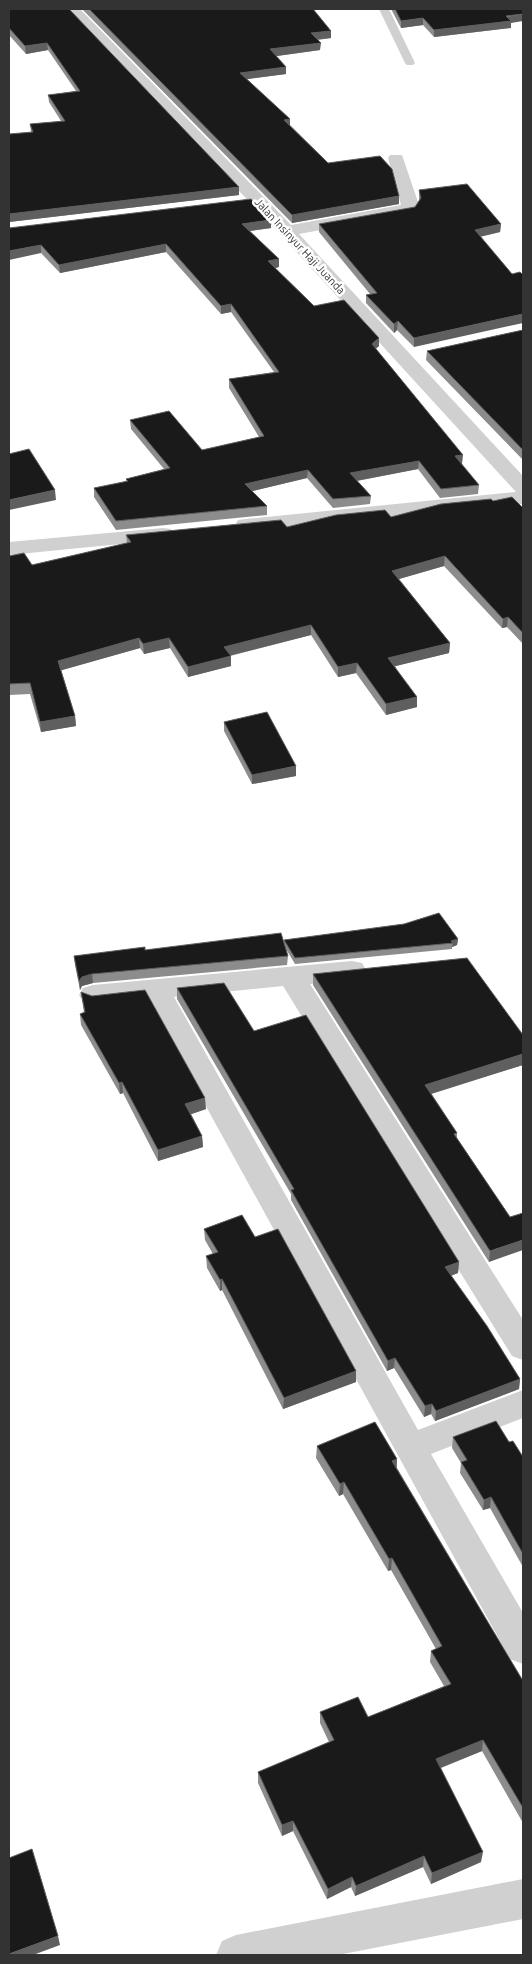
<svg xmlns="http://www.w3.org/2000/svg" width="532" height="1964" font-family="Ubuntu,sans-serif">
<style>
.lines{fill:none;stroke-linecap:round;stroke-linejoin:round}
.service{fill:#d0d0d0;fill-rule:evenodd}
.minor{fill:#d0d0d0;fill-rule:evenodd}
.wall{fill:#8c8c8c}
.shaded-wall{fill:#5f5f5f}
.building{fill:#1a1a1a;stroke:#5f5f5f}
.labels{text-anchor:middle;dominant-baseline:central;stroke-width:5;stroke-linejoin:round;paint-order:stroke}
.far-street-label{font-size:11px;fill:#333;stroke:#fff}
</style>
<rect width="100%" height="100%" fill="#fff"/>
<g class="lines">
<path class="service" d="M 379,9 L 389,9 L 415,63 L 413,65 L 407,65 L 405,63 Z"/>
<path class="minor" d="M 65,9 L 80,9 L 291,225 L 401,205 L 388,158 L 390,155 L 402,155 L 419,205 L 414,213 L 299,234 L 523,476 L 523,504 L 246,531 L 238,530 L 235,525 L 238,520 L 246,519 L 516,492 L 281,235 Z
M 163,528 L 171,529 L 174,534 L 171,539 L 9,555 L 9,542 Z
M 352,961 L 362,963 L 366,970 L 362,977 L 310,984 L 523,1320 L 523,1360 L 512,1356 L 283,986 L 174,997 L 418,1430 L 523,1390 L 523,1418 L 431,1454 L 523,1613 L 523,1664 L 510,1659 L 147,999 L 93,1005 L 83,1002 L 79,995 L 83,988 L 93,985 Z
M 523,1879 L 523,1919 L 338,1955 L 216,1955 L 222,1941 L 236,1935 Z"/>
</g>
<path class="wall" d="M 9,9 L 239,187 L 239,195 L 9,222 L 31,132 L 30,124 L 61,121 L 49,102 L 48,95 L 76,91 L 48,50 L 26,54 L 9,35 Z
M 82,9 L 313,9 L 331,38 L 318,40 L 320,50 L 276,56 L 286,67 L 286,74 L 247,79 L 290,119 L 290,125 L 328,163 L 399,196 L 399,204 L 292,223 Z
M 391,9 L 523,9 L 511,23 L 511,28 L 434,37 L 423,25 L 401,28 Z
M 419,190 L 501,224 L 500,232 L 480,237 L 414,347 L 397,330 L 394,333 L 366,303 L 366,295 L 370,294 L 319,232 L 319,224 L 415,207 L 419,200 Z
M 9,228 L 271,228 L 250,231 L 279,259 L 279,267 L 275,268 L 314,306 L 379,346 L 375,349 L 461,464 L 479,485 L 478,494 L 440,498 L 418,469 L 357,481 L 371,496 L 370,504 L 333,508 L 307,478 L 252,491 L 267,506 L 267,515 L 116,530 L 94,497 L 94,488 L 126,482 L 126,479 L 164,469 L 131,429 L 130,420 L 202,450 L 259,437 L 229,388 L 229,379 L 274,372 L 231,312 L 221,314 L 166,252 L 60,273 L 41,253 Z
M 523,330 L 523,460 L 426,360 L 427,351 Z
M 493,501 L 523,508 L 523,644 L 507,627 L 502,628 L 444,566 L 399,579 L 450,643 L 449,653 L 395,666 L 417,707 L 386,715 L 356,673 L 338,677 L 311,635 L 230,656 L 231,666 L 188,677 L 170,648 L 144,654 L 140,648 L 61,670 L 75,716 L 76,726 L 41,732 L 30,694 L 9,695 L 9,556 L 32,565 L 127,543 L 126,535 L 287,527 L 391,517 Z
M 224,722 L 296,776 L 252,784 L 224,731 Z
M 458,939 L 457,945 L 452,947 L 452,949 L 295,964 L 286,949 L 288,956 L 287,965 L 93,983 L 82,986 L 80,990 L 75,965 L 74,956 L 145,950 L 284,943 L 284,940 Z
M 313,974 L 523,1065 L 431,1093 L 457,1133 L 457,1138 L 510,1217 L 489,1262 L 313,985 Z
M 177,988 L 254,1031 L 459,1262 L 458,1273 L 451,1276 L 520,1379 L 519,1389 L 435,1421 L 431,1414 L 424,1417 L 394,1368 L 387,1371 L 291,1200 L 291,1194 L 177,999 Z
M 81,992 L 206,1109 L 191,1114 L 202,1136 L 203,1147 L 158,1161 L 123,1093 L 120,1094 L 81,1025 L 80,1014 L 84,1013 Z
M 204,1229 L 255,1237 L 356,1371 L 356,1382 L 283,1409 L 222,1290 L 220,1291 L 207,1268 L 206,1256 L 213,1254 L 205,1240 Z
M 453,1437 L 509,1442 L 523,1457 L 523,1567 L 490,1508 L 483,1510 L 460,1473 L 461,1463 L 452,1448 Z
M 317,1446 L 397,1459 L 397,1468 L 523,1681 L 523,1823 L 482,1751 L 441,1768 L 481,1862 L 431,1884 L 423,1867 L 355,1896 L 351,1887 L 327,1899 L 293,1831 L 282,1836 L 258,1783 L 258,1772 L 329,1742 L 320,1723 L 320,1712 L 368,1717 L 444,1686 L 430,1662 L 431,1651 L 436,1649 L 391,1570 L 388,1571 L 343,1494 L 339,1496 L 316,1458 Z"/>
<path class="shaded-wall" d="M 523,14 L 523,21 L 511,23 L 511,28 L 434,37 L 434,30 Z
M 423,18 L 423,25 L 401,28 L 401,21 Z
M 331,31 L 331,38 L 311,40 L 311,33 Z
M 47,43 L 48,50 L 26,54 L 25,46 Z
M 321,43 L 320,50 L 270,57 L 270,49 Z
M 286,67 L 286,74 L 240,80 L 240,73 Z
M 290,119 L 290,126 L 284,120 Z
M 239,187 L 239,195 L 9,222 L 9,214 Z
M 399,196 L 399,204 L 292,223 L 292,215 Z
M 271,220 L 271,228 L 242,232 L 242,224 Z
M 501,224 L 500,232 L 474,238 L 475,230 Z
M 166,244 L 166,252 L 60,273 L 59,265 Z
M 41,245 L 41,253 L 9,260 L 9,251 Z
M 279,259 L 279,267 L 268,270 L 268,261 Z
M 231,304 L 231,312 L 221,314 L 221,306 Z
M 523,314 L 523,323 L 414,347 L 414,338 Z
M 398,321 L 397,330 L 394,333 L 394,324 Z
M 379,338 L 379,346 L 371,353 L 372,344 Z
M 463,455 L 462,464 L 455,465 L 455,456 Z
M 419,461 L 418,469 L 350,482 L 350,473 Z
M 308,470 L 307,478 L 245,493 L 245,484 Z
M 55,490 L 56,500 L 9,510 L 9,500 Z
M 445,556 L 444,566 L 392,581 L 392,571 Z
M 508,617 L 507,627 L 502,628 L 503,619 Z
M 311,625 L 311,635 L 224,657 L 224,647 Z
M 139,638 L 140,648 L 59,671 L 58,661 Z
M 169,638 L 170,648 L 144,654 L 143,644 Z
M 450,643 L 449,653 L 388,668 L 388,658 Z
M 231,656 L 231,666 L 188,677 L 188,667 Z
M 357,663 L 356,673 L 338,677 L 338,667 Z
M 417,697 L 417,707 L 386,715 L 386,704 Z
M 75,716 L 76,726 L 41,732 L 40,722 Z
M 296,766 L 296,776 L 252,784 L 252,775 Z
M 458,939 L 457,945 L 452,947 L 453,943 L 451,941 Z
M 92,974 L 93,983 L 82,986 L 80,990 L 79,981 L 82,977 Z
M 523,1054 L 523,1065 L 425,1096 L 425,1085 Z
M 122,1082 L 123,1093 L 120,1094 L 119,1083 Z
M 205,1098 L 206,1109 L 186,1116 L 185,1104 Z
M 202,1136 L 203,1147 L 158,1161 L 158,1150 Z
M 523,1240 L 523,1250 L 489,1262 L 490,1251 Z
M 459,1262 L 458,1273 L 444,1278 L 445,1267 Z
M 222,1279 L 222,1290 L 220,1291 L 220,1280 Z
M 395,1358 L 394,1368 L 387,1371 L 388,1361 Z
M 356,1371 L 356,1382 L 283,1409 L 284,1398 Z
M 520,1379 L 519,1389 L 435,1421 L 436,1411 Z
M 432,1404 L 431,1414 L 424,1417 L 425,1406 Z
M 397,1459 L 396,1471 L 392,1461 Z
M 344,1482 L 343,1494 L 339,1496 L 340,1484 Z
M 491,1497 L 490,1508 L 483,1510 L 484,1500 Z
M 392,1558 L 391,1570 L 388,1571 L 389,1559 Z
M 483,1740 L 482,1751 L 435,1770 L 436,1759 Z
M 293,1821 L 293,1831 L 282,1836 L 282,1825 Z
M 483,1852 L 481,1862 L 431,1884 L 432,1873 Z
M 424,1856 L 423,1867 L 355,1896 L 356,1886 Z
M 352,1877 L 351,1887 L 327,1899 L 328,1889 Z
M 58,1936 L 60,1945 L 33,1955 L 9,1955 L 9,1954 Z"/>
<path class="building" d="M 9,9 L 69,9 L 239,187 L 9,214 L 9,134 L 33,132 L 30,124 L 65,121 L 48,95 L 80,91 L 47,43 L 25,46 L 9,28 Z
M 89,9 L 313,9 L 331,31 L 311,33 L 321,43 L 270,49 L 286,67 L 240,73 L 290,119 L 284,120 L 328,163 L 380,156 L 392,169 L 399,196 L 292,215 Z
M 395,9 L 523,9 L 523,14 L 506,16 L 511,21 L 434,30 L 423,18 L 401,21 Z
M 467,184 L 501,224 L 475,230 L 512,274 L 520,272 L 523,275 L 523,314 L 414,338 L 398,321 L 394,324 L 366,295 L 377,293 L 319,224 L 415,207 L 421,198 L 419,190 Z
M 251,199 L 271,220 L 242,224 L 279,259 L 268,261 L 314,306 L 344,300 L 379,338 L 372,344 L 463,455 L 455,456 L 479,485 L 441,489 L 419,461 L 350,473 L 371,496 L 333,499 L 308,470 L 245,484 L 267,506 L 116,521 L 94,488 L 128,481 L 126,479 L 170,468 L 130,420 L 169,411 L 202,450 L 264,436 L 229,379 L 279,372 L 231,304 L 221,306 L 166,244 L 59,265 L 41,245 L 9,251 L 9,228 Z
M 523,330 L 523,450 L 427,351 Z
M 29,449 L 55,490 L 9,500 L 9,454 Z
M 512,497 L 523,508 L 523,633 L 508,617 L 503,619 L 445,556 L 392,571 L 450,643 L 388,658 L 417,697 L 386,704 L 357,663 L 338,667 L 311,625 L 224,647 L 231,656 L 188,667 L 169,638 L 143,644 L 139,638 L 58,661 L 75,716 L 40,722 L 30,683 L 9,684 L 9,556 L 24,553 L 32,565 L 131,542 L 126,535 L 281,520 L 287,527 L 336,515 L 385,510 L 391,517 L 441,504 L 491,499 L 493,501 Z
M 267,712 L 296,766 L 252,775 L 224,722 Z
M 439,913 L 458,939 L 451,941 L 453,943 L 295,958 L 284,940 L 404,924 Z
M 281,933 L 288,956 L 92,974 L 82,977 L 79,981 L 74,956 L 145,947 L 145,950 Z
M 467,958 L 523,1035 L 523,1054 L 425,1085 L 457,1133 L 454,1134 L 510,1217 L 523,1213 L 523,1240 L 490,1251 L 313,974 Z
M 224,983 L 254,1031 L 306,1015 L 459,1262 L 445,1267 L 487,1326 L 520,1379 L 436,1411 L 432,1404 L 425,1406 L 395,1358 L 388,1361 L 291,1190 L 294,1189 L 177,988 Z
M 145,990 L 205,1098 L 185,1104 L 202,1136 L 158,1150 L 122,1082 L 119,1083 L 80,1014 L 85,1012 L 81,992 L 92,996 Z
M 242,1215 L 255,1237 L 278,1229 L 356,1371 L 284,1398 L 222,1279 L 220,1280 L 206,1256 L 218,1252 L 204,1229 Z
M 496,1421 L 509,1442 L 513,1441 L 523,1457 L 523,1554 L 491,1497 L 484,1500 L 461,1462 L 467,1460 L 453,1437 Z
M 375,1422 L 397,1459 L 392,1461 L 523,1681 L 523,1808 L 483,1740 L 436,1759 L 483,1852 L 432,1873 L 424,1856 L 356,1886 L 352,1877 L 328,1889 L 293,1821 L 282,1825 L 258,1772 L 334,1740 L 320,1712 L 358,1697 L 368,1717 L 451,1684 L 431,1651 L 442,1646 L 392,1558 L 389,1559 L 344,1482 L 340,1484 L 317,1446 Z
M 32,1849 L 58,1936 L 9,1954 L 9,1858 Z"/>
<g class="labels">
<g class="far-street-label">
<text transform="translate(300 246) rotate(47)">Jalan Insinyur Haji Juanda</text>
</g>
</g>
<rect width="532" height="1964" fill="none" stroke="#333333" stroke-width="20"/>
</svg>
